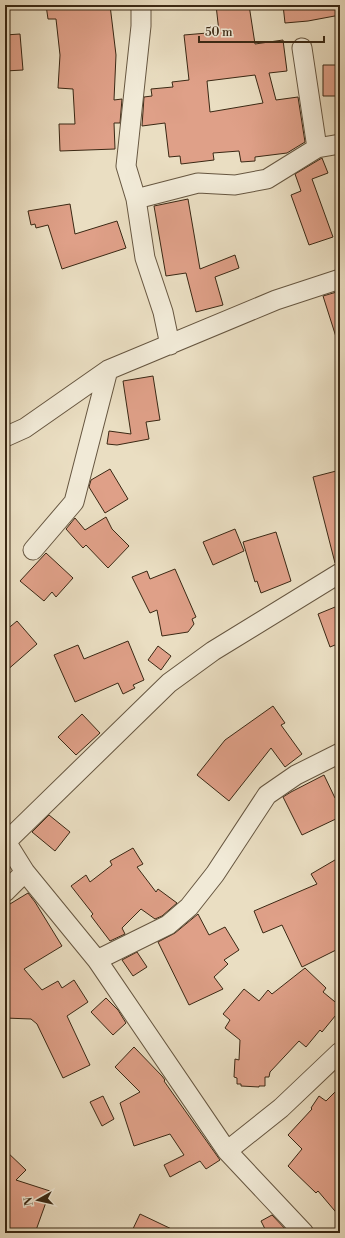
<svg xmlns="http://www.w3.org/2000/svg" width="345" height="1238" font-family="'Libre Bodoni',serif">
<style>
.building{fill:#dfa088;stroke:#3a2814;fill-rule:evenodd}
.lines{fill:none;stroke-linecap:round;stroke-linejoin:round}
.minor-casing{stroke:#665640;stroke-width:21}
.minor{stroke:#f1ead7;stroke-width:19}
</style>
<rect width="100%" height="100%" fill="#eadec2"/>
<filter id="stains"><feTurbulence type="fractalNoise" baseFrequency=".005" numOctaves="4"/><feColorMatrix values="0 0 0 0 .2 0 0 0 0 .09 0 0 0 0 .02 0 0 0 .5 -.17"/></filter>
<radialGradient id="worn" r=".72"><stop offset=".6" stop-color="#630" stop-opacity="0"/><stop offset="1" stop-color="#630" stop-opacity=".3"/></radialGradient>
<path class="building" d="M 46,5 L 110,5 L 116,55 L 114,100 L 122,99 L 120,123 L 114,123 L 115,149 L 60,151 L 59,124 L 75,124 L 73,89 L 58,88 L 60,55 L 56,19 L 48,19 Z
M 216,5 L 249,5 L 255,44 L 283,40 L 287,71 L 269,73 L 276,100 L 298,97 L 305,142 L 287,153 L 255,157 L 255,161 L 241,162 L 239,151 L 213,153 L 214,160 L 181,164 L 180,156 L 169,157 L 165,123 L 142,126 L 144,97 L 152,96 L 151,89 L 173,87 L 172,82 L 189,80 L 184,35 L 219,32 ZM 255,75 L 263,103 L 210,112 L 207,81 Z
M 283,5 L 340,5 L 340,15 L 308,21 L 285,23 Z
M 20,34 L 23,70 L 5,71 L 5,35 Z
M 323,65 L 340,65 L 340,96 L 323,96 Z
M 322,158 L 328,173 L 312,179 L 333,237 L 309,245 L 291,195 L 301,191 L 295,174 Z
M 188,199 L 200,269 L 235,255 L 239,268 L 215,277 L 223,305 L 196,312 L 186,273 L 166,276 L 154,206 Z
M 70,204 L 75,234 L 117,221 L 126,248 L 62,269 L 48,225 L 36,228 L 35,224 L 31,225 L 28,211 Z
M 340,291 L 340,339 L 337,340 L 323,296 Z
M 153,376 L 160,420 L 146,422 L 149,439 L 117,445 L 107,444 L 109,431 L 131,434 L 123,381 Z
M 110,469 L 128,499 L 105,513 L 89,487 L 91,480 Z
M 340,470 L 340,562 L 335,563 L 313,477 Z
M 106,517 L 112,529 L 129,546 L 108,568 L 86,545 L 83,548 L 66,529 L 75,518 L 85,530 Z
M 235,529 L 244,551 L 213,565 L 203,542 Z
M 276,532 L 291,581 L 261,593 L 257,581 L 255,582 L 243,542 Z
M 46,553 L 73,578 L 56,597 L 52,592 L 44,601 L 20,581 Z
M 175,569 L 196,617 L 192,619 L 194,624 L 188,632 L 162,636 L 157,610 L 150,613 L 132,577 L 147,571 L 150,579 Z
M 340,605 L 340,643 L 330,647 L 318,614 Z
M 17,621 L 37,644 L 5,672 L 5,631 Z
M 128,641 L 144,680 L 133,685 L 135,688 L 123,694 L 118,683 L 75,702 L 54,655 L 78,645 L 84,659 Z
M 158,646 L 171,656 L 161,670 L 148,660 Z
M 273,706 L 285,723 L 281,725 L 302,754 L 285,767 L 271,748 L 229,801 L 197,775 L 225,740 Z
M 82,714 L 100,733 L 76,755 L 58,737 Z
M 324,775 L 335,798 L 340,796 L 340,817 L 302,835 L 283,797 L 291,792 Z
M 49,815 L 70,832 L 55,851 L 32,832 Z
M 133,848 L 143,864 L 137,867 L 156,892 L 158,889 L 177,903 L 162,916 L 155,919 L 141,909 L 122,928 L 125,934 L 110,941 L 91,916 L 93,914 L 71,886 L 86,875 L 90,882 L 112,865 L 110,861 Z
M 340,857 L 340,948 L 302,967 L 282,925 L 263,933 L 254,911 L 317,884 L 311,874 Z
M 28,893 L 35,902 L 62,946 L 24,969 L 42,990 L 58,981 L 62,988 L 74,980 L 88,1002 L 67,1016 L 90,1065 L 63,1078 L 37,1024 L 31,1019 L 5,1018 L 5,907 Z
M 198,914 L 209,935 L 225,927 L 239,950 L 224,960 L 228,964 L 214,977 L 223,989 L 189,1005 L 158,942 L 175,933 Z
M 137,952 L 147,967 L 133,976 L 122,960 Z
M 305,968 L 326,988 L 323,992 L 340,1006 L 340,1010 L 322,1032 L 320,1030 L 306,1047 L 299,1041 L 270,1072 L 269,1077 L 265,1077 L 265,1086 L 259,1086 L 259,1087 L 241,1086 L 241,1084 L 237,1084 L 237,1078 L 234,1077 L 235,1059 L 239,1060 L 240,1040 L 225,1028 L 230,1020 L 223,1014 L 244,989 L 259,1001 L 268,990 L 272,994 Z
M 106,998 L 118,1010 L 126,1023 L 113,1035 L 91,1012 Z
M 134,1047 L 162,1076 L 165,1080 L 164,1081 L 220,1160 L 206,1169 L 200,1161 L 170,1177 L 164,1165 L 184,1155 L 170,1134 L 134,1146 L 120,1103 L 140,1092 L 115,1067 Z
M 340,1087 L 340,1217 L 318,1191 L 316,1193 L 288,1166 L 302,1149 L 288,1135 L 312,1109 L 311,1108 L 319,1096 L 326,1101 Z
M 103,1096 L 114,1119 L 102,1126 L 90,1102 Z
M 5,1150 L 26,1170 L 16,1180 L 50,1191 L 35,1233 L 5,1233 Z
M 140,1214 L 180,1233 L 131,1233 Z
M 272,1215 L 289,1233 L 267,1233 L 261,1221 Z"/>
<g class="lines">
<defs>
<path id="minor" d="M 302,48 L 317,148
M 136,199 L 126,166 L 141,26 L 141,5
M 170,345 L 163,312 L 145,258 L 136,199 L 198,183 L 235,185 L 267,179 L 317,148 L 340,144
M 5,437 L 25,428 L 108,370 L 276,300 L 340,279
M 33,550 L 74,502 L 108,370
M 5,840 L 25,872 L 97,960 L 227,1151 L 304,1233
M 6,842 L 169,683 L 213,651 L 340,573
M 5,892 L 25,872
M 97,960 L 168,925 L 189,907 L 215,874 L 267,795 L 296,775 L 340,753
M 227,1151 L 281,1108 L 340,1052"/>
</defs>
<use href="#minor" class="minor-casing"/>
<use href="#minor" class="minor"/>
</g>
<rect width="345" height="1238" fill="none" stroke="#eadec2" stroke-width="20"/>
<rect x="6" y="6" width="333" height="1226" fill="none" stroke="#3a2814" stroke-width="2"/>
<rect x="10" y="10" width="325" height="1218" fill="none" stroke="#3a2814"/>
<g transform="translate(38 1200) rotate(262)" stroke="#f1ead7" stroke-width="3" paint-order="stroke">
<path d="M0-3L7 15L0 10L-7 15Z" fill="#3a2814"/>
<text y="-6" font-size="11" font-weight="bold" text-anchor="middle" fill="#3a2814">N</text>
</g>
<path d="M199 36v6h125v-6" fill="none" stroke="#3a2814" stroke-width="2"/>
<text x="205" y="36" font-size="12" fill="#3a2814" stroke="#f1ead7" stroke-width="3" paint-order="stroke">50 m</text>
<rect width="100%" height="100%" filter="url(#stains)"/>
<rect width="100%" height="100%" fill="url(#worn)"/>
</svg>
